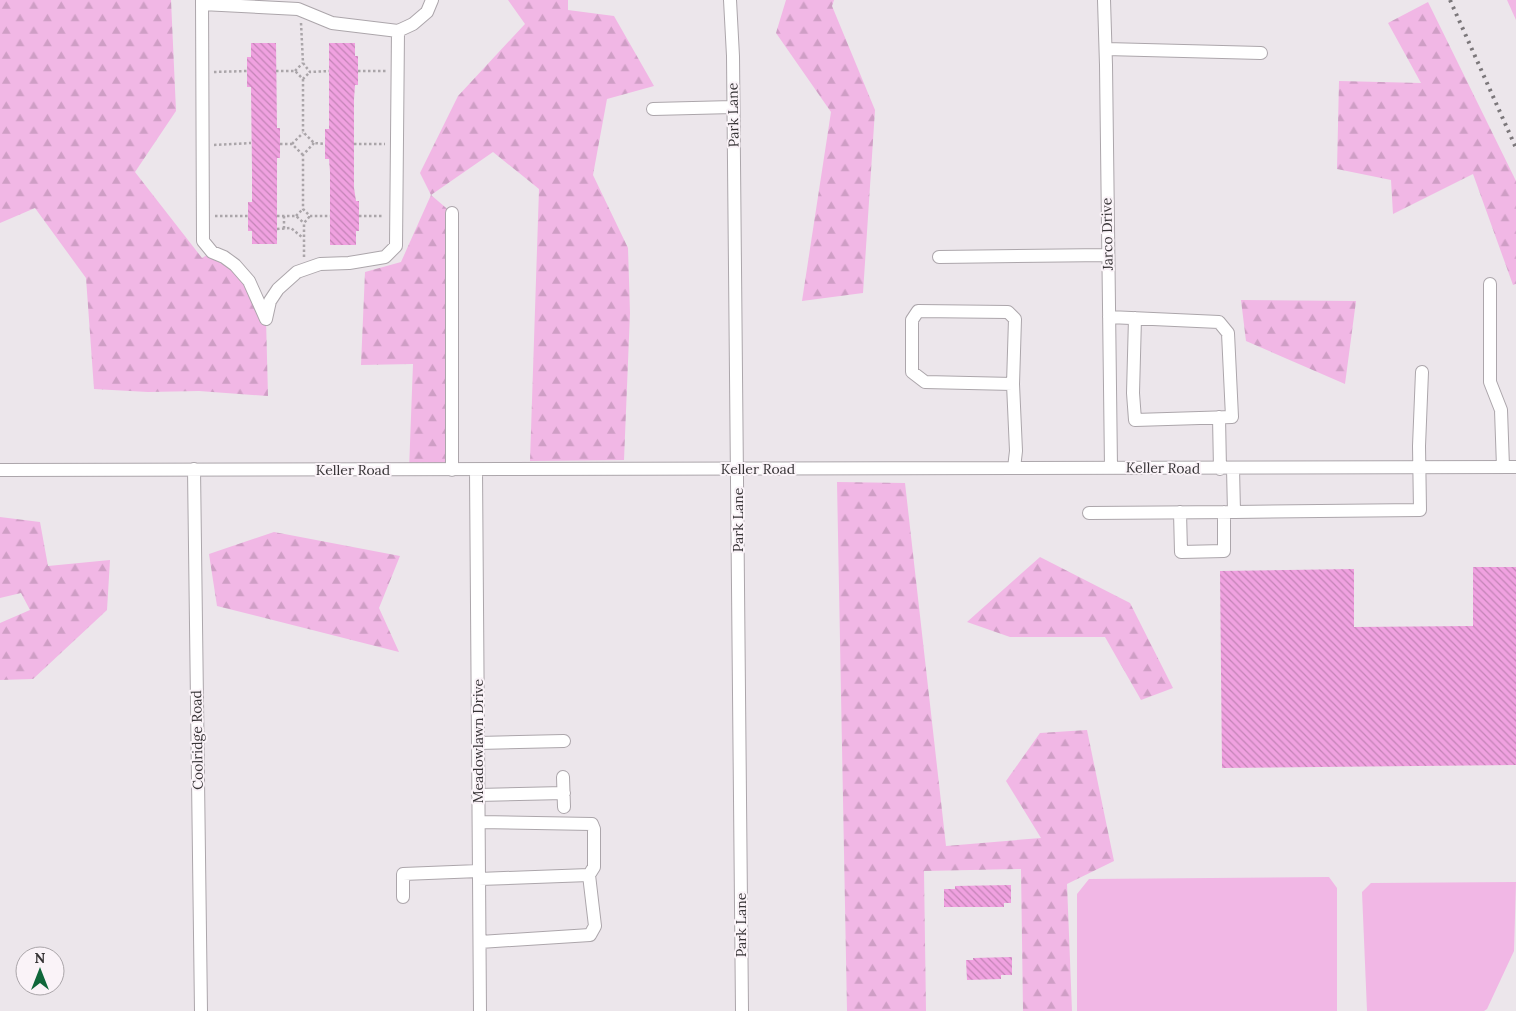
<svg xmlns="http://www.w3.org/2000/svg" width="1516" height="1011" font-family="Lora,serif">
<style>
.forest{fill:url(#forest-firs)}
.green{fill:#f1b7e5}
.building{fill:url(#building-back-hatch)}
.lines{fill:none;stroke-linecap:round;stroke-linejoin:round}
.minor-casing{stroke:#aca6ab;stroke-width:14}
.path{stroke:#aaa5a9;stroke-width:2.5;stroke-dasharray:2.5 2.5;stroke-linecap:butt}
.minor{stroke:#fff;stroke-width:12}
.rail{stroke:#7b777a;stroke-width:4;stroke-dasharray:2.5 5;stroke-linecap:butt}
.labels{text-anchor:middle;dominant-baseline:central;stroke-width:4;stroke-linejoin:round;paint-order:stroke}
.street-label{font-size:14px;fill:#353234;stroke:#faf3f8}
</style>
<defs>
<pattern id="forest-firs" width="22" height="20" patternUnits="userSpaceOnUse" patternTransform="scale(1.25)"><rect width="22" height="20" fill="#f1b7e5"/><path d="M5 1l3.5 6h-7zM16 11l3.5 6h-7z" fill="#cf9ec5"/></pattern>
<pattern id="building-back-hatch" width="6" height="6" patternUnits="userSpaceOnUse" patternTransform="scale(1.25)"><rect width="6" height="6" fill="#f0a1e0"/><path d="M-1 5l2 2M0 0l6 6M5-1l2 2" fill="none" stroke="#c384b6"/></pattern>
</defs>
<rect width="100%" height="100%" fill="#ece6eb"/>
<path class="forest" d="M 0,0 L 171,0 L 176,111 L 135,172 L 202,258 L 212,252 L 235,265 L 266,319 L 268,396 L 199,391 L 148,392 L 94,389 L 86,278 L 35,208 L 0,223 Z
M 508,0 L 568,0 L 568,10 L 614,16 L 654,86 L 607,99 L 593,175 L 628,248 L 630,313 L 624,460 L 530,461 L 539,189 L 493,152 L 431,195 L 452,213 L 452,470 L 409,470 L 413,364 L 361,365 L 365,272 L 401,262 L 431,195 L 420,173 L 458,96 L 525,24 Z
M 786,0 L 834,0 L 832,6 L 875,110 L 863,293 L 802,301 L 831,112 L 776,33 Z
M 1428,2 L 1516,181 L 1516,284 L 1513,285 L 1473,174 L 1393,214 L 1391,180 L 1337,169 L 1339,81 L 1421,83 L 1388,23 Z
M 1241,300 L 1356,301 L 1345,384 L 1246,341 Z
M 837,482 L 905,483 L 946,846 L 1041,838 L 1006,781 L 1040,733 L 1087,730 L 1114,861 L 1067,884 L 1072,1011 L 1023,1011 L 1021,869 L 924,871 L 926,1011 L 847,1011 Z
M 0,517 L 40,522 L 48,566 L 110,560 L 107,610 L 33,679 L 0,680 L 0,623 L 30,610 L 21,593 L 0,598 Z
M 274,532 L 400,556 L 379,608 L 399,652 L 217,606 L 209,554 Z
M 1040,557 L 1130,603 L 1173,688 L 1141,700 L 1105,637 L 1010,637 L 967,622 Z"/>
<path class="green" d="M 1507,0 L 1516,0 L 1516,20 Z
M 1329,877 L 1337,888 L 1337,1011 L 1077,1011 L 1077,894 L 1089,879 Z
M 1516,882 L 1514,951 L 1487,1009 L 1484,1011 L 1367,1011 L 1362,892 L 1371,883 Z"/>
<path class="building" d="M 251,43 L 276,43 L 277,128 L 280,128 L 280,158 L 277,158 L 277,244 L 252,244 L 252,231 L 248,231 L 248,202 L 252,202 L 252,172 L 251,87 L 247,87 L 247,57 L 251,57 Z
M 329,43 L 355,43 L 355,56 L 358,56 L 358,85 L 355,85 L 354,99 L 354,188 L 356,201 L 359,201 L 359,231 L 356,231 L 356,245 L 330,245 L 330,172 L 329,159 L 325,159 L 325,129 L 329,129 Z
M 1473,567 L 1516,567 L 1516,765 L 1222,768 L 1220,571 L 1354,569 L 1354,627 L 1473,626 Z
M 1011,885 L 1011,903 L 1004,903 L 1004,907 L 944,907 L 944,889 L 955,889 L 955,886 Z
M 1012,957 L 1012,975 L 1001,975 L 1001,979 L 967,980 L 966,960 L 973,960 L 973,958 Z"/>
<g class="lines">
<defs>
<path id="minor" d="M 202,0 L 203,241 L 212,252 L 224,257 L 235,265 L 249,281 L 266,319
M 730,0 L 733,56 L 742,1011
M 1104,0 L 1106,65 L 1111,467
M 202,4 L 298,9 L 332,23 L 398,31 L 413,24 L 427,12 L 432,0
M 1106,49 L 1261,53
M 653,109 L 733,107
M 452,213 L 452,470
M 939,257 L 1108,255
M 1490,284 L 1490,382 L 1501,410 L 1503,467
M 1109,317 L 1219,322 L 1228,333 L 1232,417 L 1135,420 L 1133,393 L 1135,318
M 266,319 L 270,301 L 278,289 L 297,272 L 320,264 L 349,263 L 385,257 L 396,246 L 398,31
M 1013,384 L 1015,319 L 1008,312 L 918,311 L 912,320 L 912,372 L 925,382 L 1013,384 L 1016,451 L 1014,468
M 1219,417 L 1220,469
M 1233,468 L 1234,512 L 1420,510 L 1419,446 L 1422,372
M 194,469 L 201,1011
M 0,470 L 1516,467
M 476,470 L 480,1011
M 1180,512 L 1181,552 L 1224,551 L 1224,512
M 1089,513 L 1234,512
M 478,743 L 564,741
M 563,777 L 564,807
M 478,795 L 564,793
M 479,822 L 592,824 L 594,829 L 594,867 L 589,875 L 479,879
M 403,897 L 403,874 L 479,871
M 480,942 L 590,935 L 595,926 L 589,875"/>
</defs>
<use href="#minor" class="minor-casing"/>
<path class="path" d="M 301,23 L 303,63 L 310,72 L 329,71
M 276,71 L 295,71 L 303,79 L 310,72
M 295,71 L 303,63
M 358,71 L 387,71
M 214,72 L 247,71
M 303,79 L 303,132 L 314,143 L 325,144
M 314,143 L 303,155 L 303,209 L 310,216 L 330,216
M 280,144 L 292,144 L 303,155
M 292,144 L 303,133
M 354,144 L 385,144
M 214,145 L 251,143
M 215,216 L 248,216
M 277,216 L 296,216 L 304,223
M 284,216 L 284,229
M 296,216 L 303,209
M 359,216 L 384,216
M 277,229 L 291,228 L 303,238
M 304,257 L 304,223 L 310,216"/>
<use href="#minor" class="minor"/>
<path class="rail" d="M 1450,0 L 1516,148"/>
</g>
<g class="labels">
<g class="street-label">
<text transform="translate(733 115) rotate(-91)">Park Lane</text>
<text transform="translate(1107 234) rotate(-91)">Jarco Drive</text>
<text transform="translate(1163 468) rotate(1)">Keller Road</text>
<text x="758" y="469">Keller Road</text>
<text x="353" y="470">Keller Road</text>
<text transform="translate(738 520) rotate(-90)">Park Lane</text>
<text transform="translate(197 740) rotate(-91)">Coolridge Road</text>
<text transform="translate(478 741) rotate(-90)">Meadowlawn Drive</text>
<text transform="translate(741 925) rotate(-90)">Park Lane</text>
</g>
</g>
<g transform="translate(40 971)"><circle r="24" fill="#faf3f8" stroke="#aba6aa"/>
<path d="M0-4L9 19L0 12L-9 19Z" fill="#0f673a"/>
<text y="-8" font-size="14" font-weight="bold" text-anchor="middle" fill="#353234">N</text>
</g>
</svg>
